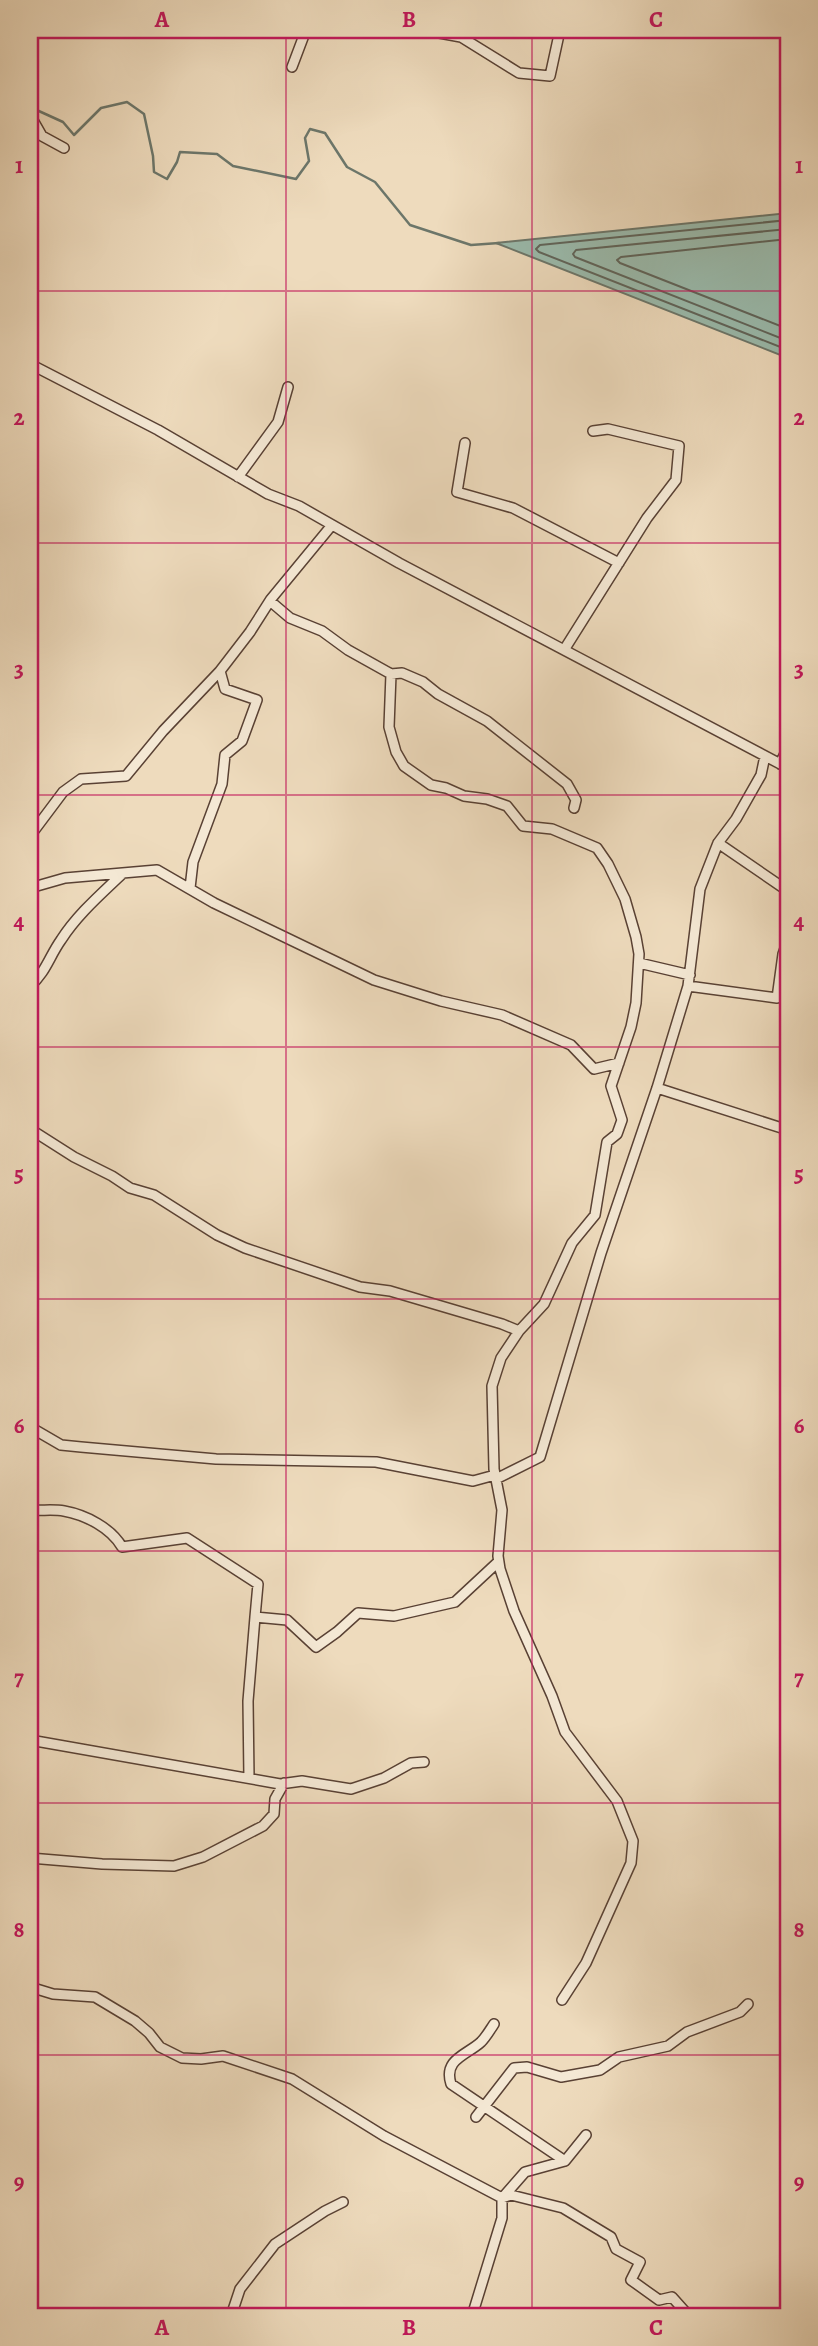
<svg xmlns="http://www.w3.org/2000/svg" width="818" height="2346" font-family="Alegreya,serif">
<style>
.water{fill:#9abbad;stroke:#6c766a;stroke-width:2}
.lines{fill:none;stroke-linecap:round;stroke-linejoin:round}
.shore{stroke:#60645a;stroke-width:2}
.stream{stroke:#6c766a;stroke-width:2.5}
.minor-casing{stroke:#594134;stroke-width:12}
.minor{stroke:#f4e8d4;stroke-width:9}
.grid{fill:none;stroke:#c2185b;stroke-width:2;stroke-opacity:0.55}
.neatline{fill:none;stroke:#c2185b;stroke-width:2.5}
.grid-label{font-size:23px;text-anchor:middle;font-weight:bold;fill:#c2185b}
</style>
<rect width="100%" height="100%" fill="#eedbbd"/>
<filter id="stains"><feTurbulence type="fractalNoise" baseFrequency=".00286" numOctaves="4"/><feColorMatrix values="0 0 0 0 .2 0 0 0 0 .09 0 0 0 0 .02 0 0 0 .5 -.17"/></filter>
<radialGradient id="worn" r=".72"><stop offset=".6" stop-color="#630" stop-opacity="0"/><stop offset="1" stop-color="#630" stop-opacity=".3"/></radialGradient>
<path class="water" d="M 788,213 L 788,358 L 496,243 Z"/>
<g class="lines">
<path class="shore" d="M 788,220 L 540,245 L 536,249 L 539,252 L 788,350
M 788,229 L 576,250 L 573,254 L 575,257 L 788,341
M 788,239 L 621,257 L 617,260 L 620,263 L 788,329"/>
<path class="stream" d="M 30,107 L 63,122 L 74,135 L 101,108 L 127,102 L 144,114 L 153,156 L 154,172 L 167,179 L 177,162 L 180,152 L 217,154 L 233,166 L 296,179 L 309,161 L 305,138 L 310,129 L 325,133 L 347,167 L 375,182 L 410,225 L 471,245 L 499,243"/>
<defs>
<path id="minor" d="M 423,30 L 461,37 L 519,73 L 550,76 L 560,30
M 292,67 L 306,30
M 30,115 L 42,136 L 64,148
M 30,364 L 158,430 L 268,494 L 299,506 L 399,563 L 788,768
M 465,443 L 457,492 L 513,508 L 619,563
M 238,477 L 278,422 L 288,387
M 270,601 L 290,618 L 322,631 L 348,650 L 391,674 L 402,673 L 423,682 L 438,694 L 487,721 L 567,784 L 576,800 L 574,808
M 564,650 L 647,518 L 676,480 L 679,446 L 608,429 L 593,431
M 391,674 L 389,727 L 396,752 L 404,766 L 431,785 L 446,788 L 464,796 L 487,799 L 507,806 L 523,826 L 552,829 L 597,848 L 608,864 L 625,899 L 636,937 L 639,954 L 636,1003 L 631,1027 L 611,1086 L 622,1120 L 617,1134 L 607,1142 L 595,1215 L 572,1243 L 544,1304 L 519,1331 L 501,1358 L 492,1386 L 494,1469 L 502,1510 L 498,1556 L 500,1569 L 514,1611 L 552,1696 L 565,1732 L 617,1801 L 633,1841 L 631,1863 L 586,1963 L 562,2000
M 780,764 L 788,747
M 30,836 L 63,792 L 81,779 L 126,776 L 163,731 L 220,671
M 718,843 L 788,891
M 30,888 L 65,878 L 157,870 L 214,903 L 374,980 L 441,1001 L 502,1015 L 571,1045 L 594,1069 L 619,1063
M 190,888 L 193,862 L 222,784 L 225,755 L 242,741 L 257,700 L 225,689 L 220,671 L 250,632 L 271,599 L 332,525
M 639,963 L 690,975
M 30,986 C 46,972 49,957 61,940 C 77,915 100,895 122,874
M 688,986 L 777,998 L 783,954 L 788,940
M 657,1088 L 788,1130
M 30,1129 L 74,1157 L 112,1176 L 130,1188 L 154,1195 L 217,1235 L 245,1248 L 360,1287 L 390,1291 L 502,1324 L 519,1331
M 30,1427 L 61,1445 L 81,1447 L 216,1459 L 376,1462 L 473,1481 L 495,1475
M 496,1479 L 540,1457 L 601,1253 L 657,1088 L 688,986 L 700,889 L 718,843 L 736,819 L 761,775 L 765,756
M 30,1510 C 41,1511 53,1509 64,1511 C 86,1515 111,1528 122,1547 L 187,1538 L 258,1584 L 255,1617 L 287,1620 L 316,1647 L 337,1632 L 358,1613 L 394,1616 L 455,1602 L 498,1562
M 30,1740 L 280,1784 L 302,1781 L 351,1789 L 384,1778 L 411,1763 L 424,1762
M 249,1778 L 248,1701 L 255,1617
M 30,1858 L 102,1864 L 174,1866 L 203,1857 L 263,1826 L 274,1814 L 275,1799 L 284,1783
M 30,1987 L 53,1994 L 95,1997 L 135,2021 L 149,2033 L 160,2047 L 182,2058 L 201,2059 L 223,2056 L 292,2079 L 384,2136 L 502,2198 L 502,2218 L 472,2316
M 494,2024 C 490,2030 486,2037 481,2042 C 467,2055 443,2059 451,2084 L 565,2161
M 476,2117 L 514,2068 L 527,2067 L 561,2077 L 600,2070 L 619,2057 L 668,2046 L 687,2032 L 740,2012 L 748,2004
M 504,2196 L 525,2172 L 565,2161 L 586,2135
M 502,2198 L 511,2195 L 563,2208 L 611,2237 L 616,2249 L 640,2262 L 631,2280 L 659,2300 L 672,2297 L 689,2316
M 231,2316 L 240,2289 L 275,2244 L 325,2211 L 343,2202
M 613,2316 L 614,2315"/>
</defs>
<use href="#minor" class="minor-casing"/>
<use href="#minor" class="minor"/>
</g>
<path class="grid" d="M 286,30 L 286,2316M 532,30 L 532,2316M 30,291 L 788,291M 30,543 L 788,543M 30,795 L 788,795M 30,1047 L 788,1047M 30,1299 L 788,1299M 30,1551 L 788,1551M 30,1803 L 788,1803M 30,2055 L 788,2055"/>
<rect width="818" height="2346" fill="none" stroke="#eedbbd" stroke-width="77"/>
<rect x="38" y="38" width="742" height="2270" class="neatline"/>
<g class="grid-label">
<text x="162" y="27">A</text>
<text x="409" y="27">B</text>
<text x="656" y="27">C</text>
<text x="19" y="173">1</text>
<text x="799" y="173">1</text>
<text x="19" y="425">2</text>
<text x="799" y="425">2</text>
<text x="19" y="677">3</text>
<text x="799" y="677">3</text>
<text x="19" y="929">4</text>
<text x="799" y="929">4</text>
<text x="19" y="1181">5</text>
<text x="799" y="1181">5</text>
<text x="19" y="1433">6</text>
<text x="799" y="1433">6</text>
<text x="19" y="1685">7</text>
<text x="799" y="1685">7</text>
<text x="19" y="1937">8</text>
<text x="799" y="1937">8</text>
<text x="19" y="2189">9</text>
<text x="799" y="2189">9</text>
<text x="162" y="2335">A</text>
<text x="409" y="2335">B</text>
<text x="656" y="2335">C</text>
</g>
<rect width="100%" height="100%" filter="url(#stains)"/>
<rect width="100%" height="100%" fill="url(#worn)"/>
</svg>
